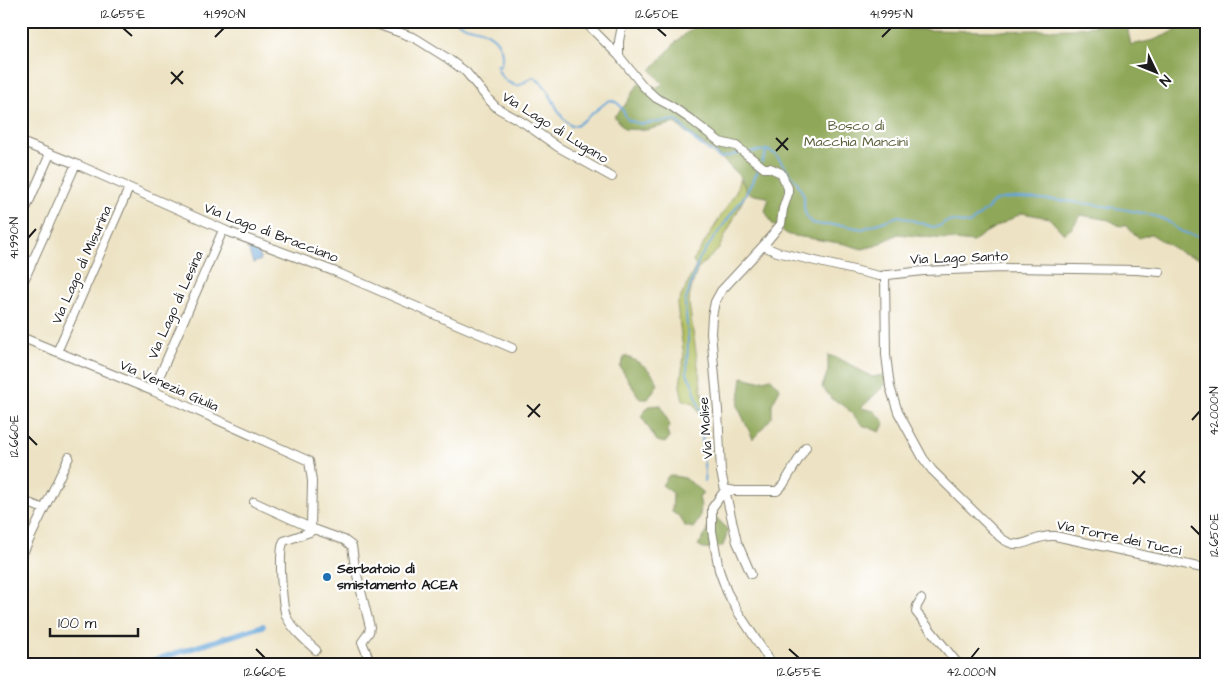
<svg xmlns="http://www.w3.org/2000/svg" width="1228" height="685" font-family="'Architects Daughter',sans-serif">
<style>
.green{fill:#b4c163;stroke:#686e40}
.forest{fill:#8fa759;stroke:#56623a}
.water{fill:#65a5d8;stroke:#40607a}
.lines{fill:none;stroke-linecap:round;stroke-linejoin:round}
.stream{stroke:#65a5d8;stroke-width:2}
.canal{stroke:#65a5d8;stroke-width:6}
.minor-casing{stroke:#848070;stroke-width:10}
.minor{stroke:#fff;stroke-width:8}
.ticks{fill:none;stroke:#1c1c1c;stroke-width:2}
.poi-dot{fill:#1f6fb2;stroke:#fff;stroke-width:2}
.labels{text-anchor:middle;dominant-baseline:central;stroke-width:4.5;stroke-linejoin:round;paint-order:stroke}
.park-label{font-size:14px;fill:#595e38;stroke:#fff}
.street-label{font-size:14px;fill:#1c1c1c;stroke:#fff}
.poi-label{font-size:14px;font-weight:bold;fill:#1c1c1c;stroke:#fff;text-anchor:start}
.neatline{fill:none;stroke:#1c1c1c;stroke-width:2}
.ticks-label{font-size:12px;text-anchor:middle;fill:#1c1c1c}
</style>
<rect width="100%" height="100%" fill="#fff"/>
<filter id="ink" filterUnits="userSpaceOnUse"><feTurbulence type="fractalNoise" baseFrequency=".02" numOctaves="2"/><feDisplacementMap in="SourceGraphic" scale="10" xChannelSelector="R" yChannelSelector="G"/><feConvolveMatrix kernelMatrix="1 2 1 2 8 2 1 2 1" color-interpolation-filters="sRGB"/></filter>
<filter id="wash" filterUnits="userSpaceOnUse"><feTurbulence type="fractalNoise" baseFrequency=".0096" numOctaves="4" result="noise"/><feDisplacementMap in="SourceGraphic" scale="20" xChannelSelector="R" yChannelSelector="G"/><feGaussianBlur stdDeviation="1.12" result="paint"/><feColorMatrix in="noise" values="0 0 0 0 0 0 0 0 0 0 0 0 0 0 0 0 0 1.4 0 .05"/><feComposite in="paint" operator="in"/></filter>
<g filter="url(#wash)">
<rect width="100%" height="100%" fill="#ede3c4"/>
<path class="green" d="M 740,177 L 747,192 L 718,250 L 698,268 L 690,291 L 689,304 L 704,407 L 701,417 L 694,403 L 683,400 L 680,386 L 684,356 L 677,305 L 696,266 L 693,261 L 736,192 Z"/>
<path class="forest" d="M 701,21 L 865,21 L 875,26 L 926,30 L 998,31 L 1070,29 L 1130,21 L 1128,31 L 1131,45 L 1154,40 L 1184,27 L 1185,21 L 1207,21 L 1207,261 L 1182,253 L 1151,234 L 1139,238 L 1125,225 L 1120,226 L 1109,220 L 1081,215 L 1072,228 L 1064,234 L 1049,218 L 1022,213 L 983,234 L 973,242 L 898,234 L 875,246 L 862,249 L 845,244 L 789,235 L 773,225 L 765,211 L 768,201 L 767,197 L 754,195 L 747,192 L 740,177 L 713,150 L 693,138 L 675,123 L 646,130 L 624,129 L 614,116 L 625,105 L 639,83 L 655,88 L 663,84 L 651,70 L 677,41 Z
M 828,355 L 842,360 L 872,377 L 885,375 L 886,384 L 861,408 L 874,411 L 885,422 L 880,432 L 862,425 L 846,407 L 832,399 L 822,387 L 828,371 Z
M 625,356 C 641,363 651,368 658,384 L 648,399 L 640,399 L 620,367 Z
M 742,377 L 759,381 L 771,378 L 780,389 L 772,404 L 772,417 L 753,439 L 738,407 Z
M 661,405 L 670,426 L 667,430 L 669,438 L 665,443 L 657,441 L 641,416 L 649,406 Z
M 669,475 L 685,478 L 703,492 L 699,498 C 703,508 700,521 693,528 L 685,526 L 680,517 L 672,512 L 673,493 L 662,485 Z
M 717,518 L 728,530 L 723,546 L 705,549 L 698,545 L 706,534 L 708,525 Z"/>
<path class="water" d="M 256,246 L 261,260 L 253,263 L 248,249 Z"/>
<g class="lines">
<path class="stream" d="M 455,21 C 464,28 475,27 485,32 C 498,37 506,53 500,66 L 497,65 C 499,77 506,83 518,86 L 533,77 C 554,88 552,111 571,126 L 579,124 L 609,100 C 621,101 622,111 628,120 L 641,124 L 676,120 L 697,142 L 720,158 L 740,153
M 750,152 L 767,150 L 775,154 L 797,182 L 804,196 L 804,208 L 807,218 L 812,223 L 823,225 L 842,225 L 862,229 L 899,216 L 933,227 L 940,226 L 945,222 L 952,221 L 969,224 C 975,219 981,214 987,209 C 989,207 992,203 995,201 C 1013,191 1144,209 1165,220 C 1170,222 1173,226 1177,229 C 1185,234 1198,237 1207,237
M 762,162 L 767,150
M 704,481 L 705,473 L 702,443 L 704,422 L 692,383 L 687,374 L 688,338 L 685,302 L 699,259 L 745,195 L 759,169"/>
<path class="canal" d="M 142,664 L 263,626"/>
</g>
</g>
<g filter="url(#ink)">
<g class="lines">
<defs>
<path id="minor" d="M 363,21 L 382,26 L 415,38 L 447,58 L 466,72 L 488,99 L 497,108 L 524,123 L 558,147 L 612,177
M 584,21 L 619,56 L 643,86 L 656,98 L 671,106 L 690,119 L 720,142 L 736,146 L 764,168 L 770,168 L 781,173 L 788,188 L 788,194 L 783,209 L 781,224 L 763,246 L 721,291 L 715,302 L 712,316 L 711,333 L 718,410 L 721,472 L 725,490 L 712,508 L 712,531 L 719,570 L 727,592 L 738,612 L 772,664
M 619,56 L 619,41 L 623,21
M 21,142 L 76,164 L 229,232 L 336,272 L 512,348
M 21,220 L 50,154
M 763,246 L 777,252 L 879,276 L 923,271 L 1003,268 L 1137,270 L 1160,272
M 885,275 L 886,355 L 890,387 L 898,412 L 923,458 L 932,470 L 1000,537 C 1022,555 1030,534 1055,536 L 1207,569
M 21,287 L 76,164
M 21,337 L 153,391 L 309,461 L 312,481 L 311,528 L 344,540 L 352,546 L 355,567 L 370,627 L 369,632 L 362,642 L 371,664
M 57,352 L 129,188
M 153,391 L 223,230
M 725,489 L 735,491 L 777,491 L 783,485 L 806,447
M 725,490 L 737,542 L 751,574
M 21,500 L 44,509
M 254,502 L 311,528
M 310,532 L 284,541 C 278,550 282,608 287,618 C 294,631 306,641 316,650
M 21,557 L 69,457
M 921,599 L 917,606 L 916,612 L 958,664"/>
</defs>
<use href="#minor" class="minor-casing"/>
<use href="#minor" class="minor"/>
</g>
</g>
<path class="ticks" d="M 123,28 L 132,36M 657,28 L 666,36M 215,37 L 224,28M 882,37 L 891,28M 171,72 L 183,84M 171,84 L 183,71M 776,138 L 788,150M 776,151 L 788,138M 28,238 L 36,229M 527,405 L 540,417M 528,417 L 540,404M 1192,420 L 1200,411M 28,436 L 37,445M 1132,471 L 1145,483M 1133,484 L 1145,471M 1191,526 L 1200,535M 256,649 L 265,658M 789,649 L 799,658M 971,658 L 979,648"/>
<circle class="poi-dot" cx="327" cy="577" r="5"/>
<g class="labels">
<g class="park-label">
<text x="856" y="126">Bosco di<tspan x="856" dy="16">Macchia Mancini</tspan></text>
</g>
<g class="street-label">
<text transform="translate(555 128) rotate(32)">Via Lago di Lugano</text>
<text transform="translate(271 233) rotate(21)">Via Lago di Bracciano</text>
<text transform="translate(959 258) rotate(-2)">Via Lago Santo</text>
<text transform="translate(82 265) rotate(-66)">Via Lago di Misurina</text>
<text transform="translate(176 305) rotate(-66)">Via Lago di Lesina</text>
<text transform="translate(169 386) rotate(24)">Via Venezia Giulia</text>
<text transform="translate(706 428) rotate(-94)">Via Molise</text>
<text transform="translate(1119 538) rotate(12)">Via Torre dei Tucci</text>
</g>
<g class="poi-label">
<text x="337" y="569">Serbatoio di<tspan x="337" dy="16">smistamento ACEA</tspan></text>
</g>
</g>
<rect width="1228" height="685" fill="none" stroke="#fff" stroke-width="55"/>
<g transform="translate(1156 72) rotate(133)" stroke="#ffffff" stroke-width="4" paint-order="stroke">
<path d="M0-4L9 19L0 12L-9 19Z" fill="#1c1c1c"/>
<text y="-8" font-size="14" font-weight="bold" text-anchor="middle" fill="#1c1c1c">N</text>
</g>
<path d="M50 628v8h88v-8" fill="none" stroke="#1c1c1c" stroke-width="2.5"/>
<text x="58" y="628" font-size="15" fill="#1c1c1c" stroke="#ffffff" stroke-width="4" paint-order="stroke">100 m</text>
<rect x="28" y="28" width="1172" height="630" class="neatline"/>
<g class="ticks-label">
<text x="123" y="18">12.655°E</text>
<text x="224" y="18">41.990°N</text>
<text x="657" y="18">12.650°E</text>
<text x="891" y="18">41.995°N</text>
<text transform="translate(14 238) rotate(-90)" y="4">41.990°N</text>
<text transform="translate(1214 411) rotate(-90)" y="4">42.000°N</text>
<text transform="translate(14 436) rotate(-90)" y="4">12.660°E</text>
<text transform="translate(1214 535) rotate(-90)" y="4">12.650°E</text>
<text x="265" y="676">12.660°E</text>
<text x="799" y="676">12.655°E</text>
<text x="971" y="676">42.000°N</text>
</g>
</svg>
